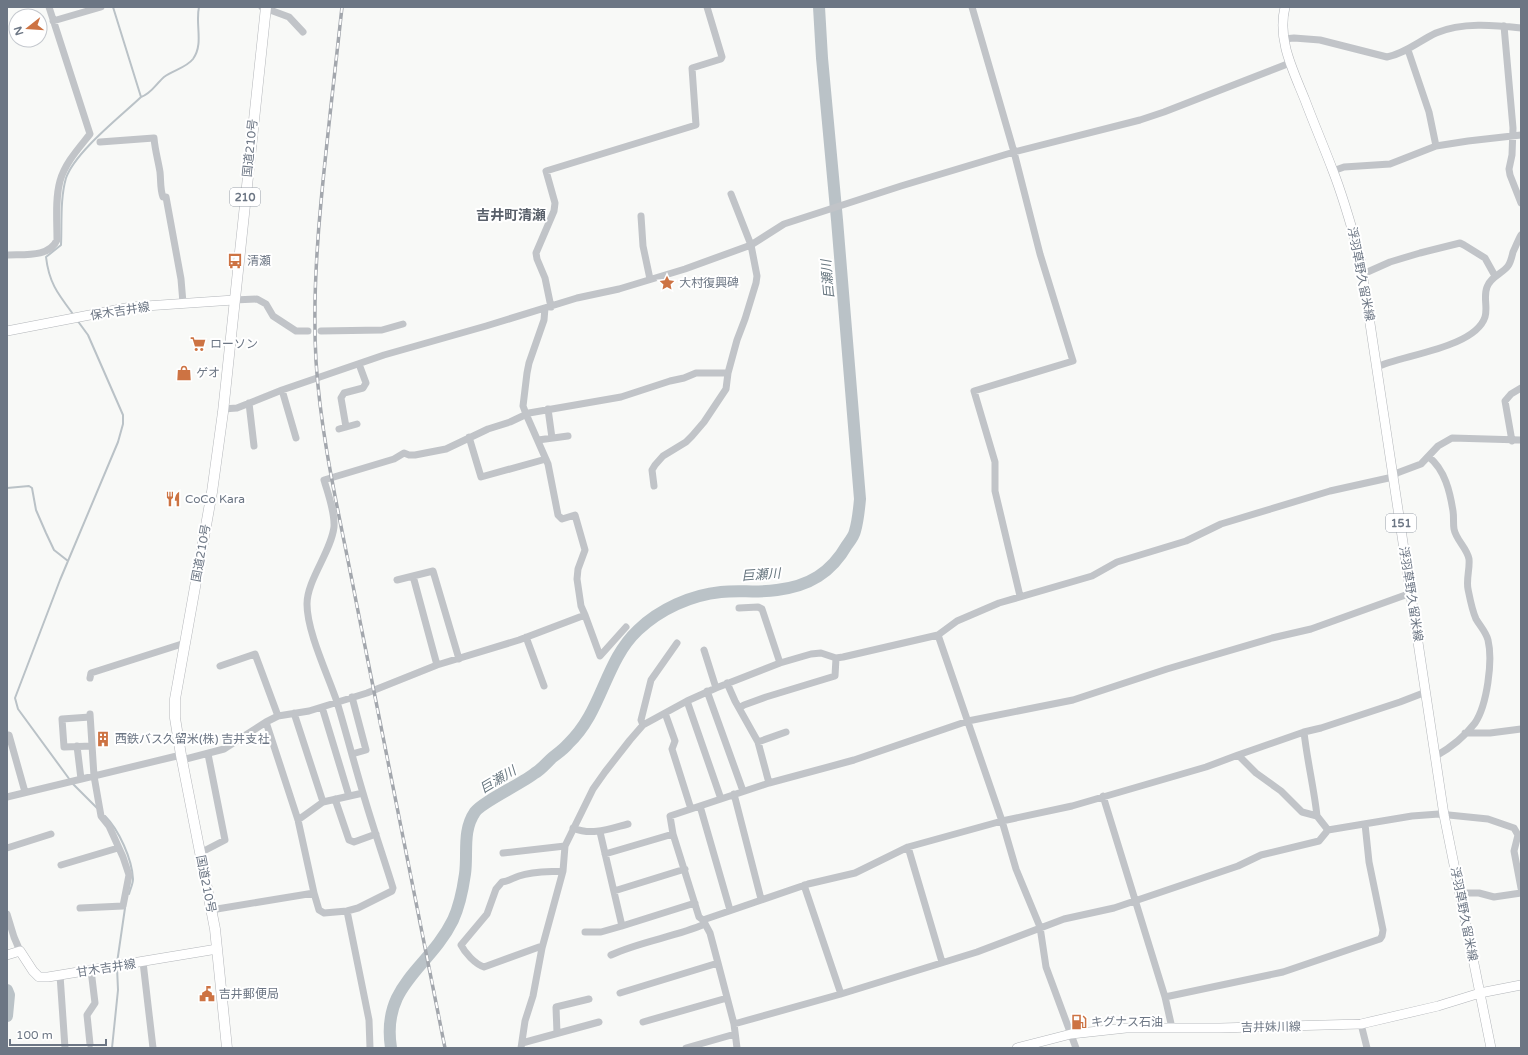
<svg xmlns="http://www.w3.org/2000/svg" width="1528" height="1055" font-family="'Varela Round','Noto Sans JP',sans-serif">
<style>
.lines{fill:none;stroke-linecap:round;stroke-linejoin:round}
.stream{stroke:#bac2c7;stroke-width:2}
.river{stroke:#bac2c7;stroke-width:12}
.major-casing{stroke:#b3b6ba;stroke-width:10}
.highway-casing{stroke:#b5b7bb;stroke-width:11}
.minor{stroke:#c1c4c8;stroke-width:7}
.major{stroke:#fff;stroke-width:9}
.highway{stroke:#fff;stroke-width:10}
.rail-casing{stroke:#a3a7ad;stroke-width:3.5}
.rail{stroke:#fff;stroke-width:2;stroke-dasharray:6;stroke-linecap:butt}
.labels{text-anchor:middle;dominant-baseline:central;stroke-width:4;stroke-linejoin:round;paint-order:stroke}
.shield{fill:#fff;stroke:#989fa9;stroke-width:1}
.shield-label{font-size:11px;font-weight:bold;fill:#6c7684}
.street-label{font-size:12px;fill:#6c7684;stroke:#fff}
.poi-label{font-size:12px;fill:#6c7684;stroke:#fff;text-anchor:start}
.water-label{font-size:13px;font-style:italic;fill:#67767f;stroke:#fff}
.quarter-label{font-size:14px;font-weight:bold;fill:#59606a;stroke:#fff}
</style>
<rect width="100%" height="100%" fill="#f8f9f7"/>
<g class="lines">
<path class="stream" d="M 141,97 C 151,94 156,84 164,77 C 173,70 186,68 193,59 C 204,44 195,24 199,7
M 73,314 C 58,294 49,283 46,257 L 61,245 C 62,223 60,199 66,178 C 75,152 120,117 141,97 L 113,7
M 7,488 L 29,486 L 32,488 L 36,510 L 46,533 L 54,550 L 68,561
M 70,780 L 18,709 L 15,698 L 60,580 L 118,442 L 123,424 L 123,415 L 88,335 L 77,320
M 73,784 L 97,808
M 105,816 C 119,830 132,859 133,879 C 133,884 130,890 129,894
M 117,963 L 125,908
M 112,1048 L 118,990 L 117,967"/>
<path class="river" d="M 7,990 L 9,995 L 7,1016
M 391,1048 C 381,984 429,969 453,920 C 459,907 463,888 465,874 C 468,853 462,831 475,812 C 482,802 523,783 535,773 C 542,769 547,762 553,757 C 558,753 564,749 568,744 C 603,711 604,662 638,630 C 660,609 691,595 721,592 C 739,590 758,593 777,590 C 809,586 831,573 847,545 C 850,541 854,536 855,531 C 858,521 859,510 860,499 L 837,220 L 822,58 L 819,7"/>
<defs>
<path id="major" d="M 1285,7 C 1277,40 1293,70 1305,100 C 1314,124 1324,147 1333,171 C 1344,199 1352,228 1360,257 L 1444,815 L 1491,1048
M 7,331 L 131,307 L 234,300
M 7,955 L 20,951 L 33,971 L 39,977 L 48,977 L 217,949
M 1017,1048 L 1071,1034 L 1126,1028 L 1220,1028 L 1361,1024 L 1438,1006 L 1480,993 L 1521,985"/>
<path id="highway" d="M 227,1048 L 215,929 L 181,755 L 175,718 L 175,699 L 212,492 L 223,412 L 266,7"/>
</defs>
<use href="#major" class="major-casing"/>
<use href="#highway" class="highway-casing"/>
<path class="minor" d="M 262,7 L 289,17 L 303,32
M 972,7 L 1014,152 L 1040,254 L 1073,361 L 974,391 L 995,462 L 995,491 L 1020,596
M 53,21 L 101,7
M 1504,26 L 1513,128 L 1512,155 L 1509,169 L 1510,175 L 1521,203
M 1284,39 L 1294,38 L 1320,40 L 1387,57 C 1406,53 1419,41 1436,33 C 1462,22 1494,25 1521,28
M 1408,50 L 1429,112 L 1436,146
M 100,142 L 154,138 C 155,150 158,160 160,172 C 161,181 160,189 163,197 L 166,197 L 181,279 L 183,303
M 1333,171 L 1344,167 L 1390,164 L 1436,146 L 1468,141 L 1521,135
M 641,216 L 643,246 L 650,279
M 7,255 C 23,254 49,258 57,240 C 57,221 55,199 60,181 C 65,163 79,148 90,134 L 49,7
M 1363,274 L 1390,262 L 1420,253 L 1460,243 L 1464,245 L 1485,258 L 1495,276
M 234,300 L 257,299 L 266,304 L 273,316 L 296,331 L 308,331
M 551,307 L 545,278 L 537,259 L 536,253 L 554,211 L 555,203 L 546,171 L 696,125 L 692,68 L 721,59 L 722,57 L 707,7
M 321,331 L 382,330 L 403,324
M 1377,367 C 1402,355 1475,348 1485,317 C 1488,307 1483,297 1487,287 C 1491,276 1502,274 1508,266 C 1511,262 1512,256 1513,252 C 1516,246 1518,240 1521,235
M 282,390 L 296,438
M 249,403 L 254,446
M 223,409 L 237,408 L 282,390 L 384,355 L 486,326 L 577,298 L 619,289 L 685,269 L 751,245 L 784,224 L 901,186 L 1014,152 L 1140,120 L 1164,112 L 1290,63
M 548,409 L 552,438
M 346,427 L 341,398 L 344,393 L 363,388 L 366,383 L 359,364
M 339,429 L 357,424
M 469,437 L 481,477 L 546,459
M 538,440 L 568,436
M 1512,441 L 1505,401 L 1511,394 L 1521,388
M 1429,457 C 1445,470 1450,492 1453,511 C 1454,517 1453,523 1454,529 C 1456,540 1467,548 1469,559 C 1470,569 1466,579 1468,589 C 1470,599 1472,610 1476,619 C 1480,626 1486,632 1488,640 C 1493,661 1487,705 1475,723 C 1465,736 1450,748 1436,756
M 654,486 L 652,470 L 655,465 L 663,456 L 686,442 L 692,436 L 704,422 L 726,389 L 728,373 L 737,340 L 745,319 L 756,283 L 757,276 L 751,245 L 731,194
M 413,576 L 433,571 L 459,659
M 397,580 L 413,576 L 437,665
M 739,608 L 758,607 L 762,609 L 780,663
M 585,615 L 600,656 L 626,627
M 938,635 L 1002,821 L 1016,869 L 1040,927 L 1046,967 L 1076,1048
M 526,637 L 544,686
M 704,650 L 716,688
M 220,666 L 255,654 L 278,716
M 90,678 L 91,673 L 185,643
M 727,683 L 735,701 L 758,742 L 769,783
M 707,691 L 743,791
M 687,701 L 721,799
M 322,707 L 349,796
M 739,708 L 744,705 L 766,697 L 835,676 L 836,658
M 294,713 L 323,802 L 363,793
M 665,713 L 675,741 L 672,749 L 691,809
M 90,717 L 62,719 L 64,747 L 92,746
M 266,722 L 298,820 L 314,893 L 319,910 L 324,913 L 347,911 L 358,908 L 392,891 L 393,888 C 383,856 372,824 363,793 C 354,763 346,732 337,702 C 328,675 307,632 307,604 C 307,580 331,552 334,527 C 335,512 328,494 324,480 L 394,459 L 404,453 L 409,455 L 415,455 L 446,449 L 488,429 L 510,422 L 529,413 L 621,397 L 670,381 L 684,378 L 696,373 L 728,373
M 643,725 L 641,720 L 651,680 L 677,643
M 1304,732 C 1307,760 1314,788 1317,816
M 1465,733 L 1490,733 L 1521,729
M 7,735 L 9,735 L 25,792
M 758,742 L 786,732
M 77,746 L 81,779
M 352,754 L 366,750 L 352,697
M 1238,755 L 1304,732 L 1321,728 L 1400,702 L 1426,692
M 182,760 L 224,749 L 266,722 L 278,716 L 309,711 L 367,693 L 437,665 L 519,640 L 585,615 L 581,606 L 577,579 L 578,569 L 585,550 L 575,515 L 562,519 L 558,515 L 548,464 L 526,414 L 523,406 L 527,373 L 529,363 L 544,320 L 545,308
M 734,794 L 761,899
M 1103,796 L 1165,997
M 7,797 L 181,755
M 335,799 L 349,840 L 354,842 L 376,834
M 700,806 L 730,910
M 298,820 L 323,802
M 573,828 C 592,836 609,829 628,824
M 908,847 L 942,962
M 7,848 L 51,834
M 200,853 L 225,840 L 208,754
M 503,853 L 565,846
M 605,854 L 673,834
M 61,865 L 118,848
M 804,885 L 841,994
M 614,891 L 685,869
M 1460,893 L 1479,893 L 1494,897 L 1521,893
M 80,908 L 123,906 L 129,875 L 123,857 L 109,826 L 101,816 L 94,776 L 90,714
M 211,910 L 314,893
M 347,911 L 369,1020 L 370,1048
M 7,914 L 14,937 L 20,951
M 703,920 L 699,917 L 673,834 L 670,816 L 769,783 L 854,760 L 968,721 L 1073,700 L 1167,669 L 1272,638 L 1311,629 L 1411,593
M 622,926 L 695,903
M 585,932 L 601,932 L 622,926 L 600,832
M 542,948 L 539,947 L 484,967 C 475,964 465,953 461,945 L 487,914 L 496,889 L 502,882 C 509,881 513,878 519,876 C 533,871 549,872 563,871
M 611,955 C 641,941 675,937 705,924
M 143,962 L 153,1048
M 60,975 L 65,1048
M 620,993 L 718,963
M 643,1022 L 727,998
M 734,1024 L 841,994 L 977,952 L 1064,919 L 1114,908 L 1238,866 L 1261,855 L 1319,841 L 1328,830
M 1361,1024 L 1367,1048
M 1172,1028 L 1165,997 L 1283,972 L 1380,939 L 1382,936 L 1383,930 L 1369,862 L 1365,824
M 557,1033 L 556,1007 L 589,999
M 522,1043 L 599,1022
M 90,1044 L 87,1015 L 95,1003 L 91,970
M 521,1048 L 525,1021 L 533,996 L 542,948 L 563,871 L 565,846 L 593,789 L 605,772 L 630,740 L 643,725 L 687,701 L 716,688 L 780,663 L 811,654 L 821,653 L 836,658 L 843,657 L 938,635 L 957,621 L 999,603 L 1092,576 L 1117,562 L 1186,541 L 1221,524 L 1330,491 L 1393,477 L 1397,473 L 1421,464 L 1438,446 L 1452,438 L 1521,440
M 686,1048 L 735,1034
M 737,1048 L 734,1024 L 718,963 L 710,933 L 703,920 L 808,884 L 855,873 L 908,847 L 1002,821 L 1072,806 L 1206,767 L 1238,755 L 1256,773 L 1281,791 L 1302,812 L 1317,816 L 1328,830 L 1412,816 L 1439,814 L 1488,819 L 1514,828 L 1518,835 L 1514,851 L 1521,888"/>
<use href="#major" class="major"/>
<use href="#highway" class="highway"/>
<defs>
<path id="rail" d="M 342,7 C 335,72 327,137 321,202 C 316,255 313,308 316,361 C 321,442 341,522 356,601 C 385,750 416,899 445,1048"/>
</defs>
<use href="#rail" class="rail-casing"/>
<use href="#rail" class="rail"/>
</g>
<defs>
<symbol id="bus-bare" viewBox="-9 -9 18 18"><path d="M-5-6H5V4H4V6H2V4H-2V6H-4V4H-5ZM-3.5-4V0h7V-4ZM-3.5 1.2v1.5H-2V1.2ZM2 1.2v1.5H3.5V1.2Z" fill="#cd7343" stroke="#fff" stroke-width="2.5" paint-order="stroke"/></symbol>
<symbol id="sight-bare" viewBox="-9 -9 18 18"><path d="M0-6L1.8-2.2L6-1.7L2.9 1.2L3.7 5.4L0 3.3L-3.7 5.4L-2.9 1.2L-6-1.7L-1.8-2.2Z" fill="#cd7343" stroke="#fff" stroke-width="2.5" paint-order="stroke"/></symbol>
<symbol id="supermarket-bare" viewBox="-9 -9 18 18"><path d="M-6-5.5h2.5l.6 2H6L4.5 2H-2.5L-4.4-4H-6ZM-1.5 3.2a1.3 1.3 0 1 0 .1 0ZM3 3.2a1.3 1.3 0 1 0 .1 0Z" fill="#cd7343" stroke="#fff" stroke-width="2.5" paint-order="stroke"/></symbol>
<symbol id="shop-bare" viewBox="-9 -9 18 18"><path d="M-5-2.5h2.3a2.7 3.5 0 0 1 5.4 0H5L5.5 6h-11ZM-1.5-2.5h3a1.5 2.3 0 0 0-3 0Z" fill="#cd7343" stroke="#fff" stroke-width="2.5" paint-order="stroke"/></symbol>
<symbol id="restaurant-bare" viewBox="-9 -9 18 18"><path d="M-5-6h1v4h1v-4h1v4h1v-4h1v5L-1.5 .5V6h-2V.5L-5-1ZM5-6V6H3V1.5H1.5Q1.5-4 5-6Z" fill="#cd7343" stroke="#fff" stroke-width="2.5" paint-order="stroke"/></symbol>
<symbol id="building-bare" viewBox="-9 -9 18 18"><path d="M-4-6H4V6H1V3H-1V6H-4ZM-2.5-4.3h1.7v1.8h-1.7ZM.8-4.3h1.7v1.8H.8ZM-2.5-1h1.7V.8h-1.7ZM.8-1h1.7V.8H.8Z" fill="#cd7343" stroke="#fff" stroke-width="2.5" paint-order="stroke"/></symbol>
<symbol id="civic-bare" viewBox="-9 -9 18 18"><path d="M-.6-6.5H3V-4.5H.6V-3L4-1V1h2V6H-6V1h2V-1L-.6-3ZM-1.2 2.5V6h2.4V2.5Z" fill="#cd7343" stroke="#fff" stroke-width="2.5" paint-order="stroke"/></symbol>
<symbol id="fuel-bare" viewBox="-9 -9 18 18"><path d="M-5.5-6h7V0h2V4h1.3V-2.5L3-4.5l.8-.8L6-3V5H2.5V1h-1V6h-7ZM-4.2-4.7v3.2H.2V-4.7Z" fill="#cd7343" stroke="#fff" stroke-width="2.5" paint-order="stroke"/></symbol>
</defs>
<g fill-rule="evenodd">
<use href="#bus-bare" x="224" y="250" width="22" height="22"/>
<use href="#sight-bare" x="656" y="272" width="22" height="22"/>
<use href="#supermarket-bare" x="187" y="333" width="22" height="22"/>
<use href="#shop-bare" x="173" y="362" width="22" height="22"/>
<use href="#restaurant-bare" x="162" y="488" width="22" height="22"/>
<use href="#building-bare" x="92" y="728" width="22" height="22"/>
<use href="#civic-bare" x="196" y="983" width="22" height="22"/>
<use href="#fuel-bare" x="1068" y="1011" width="22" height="22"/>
</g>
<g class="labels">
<g class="shield">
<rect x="230" y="188" width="30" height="18" rx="3"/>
<rect x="1386" y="514" width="30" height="18" rx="3"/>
</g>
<g class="shield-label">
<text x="245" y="197">210</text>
<text x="1401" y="523">151</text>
</g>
<g class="street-label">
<text transform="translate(250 148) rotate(-84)">国道210号</text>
<text transform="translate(1361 274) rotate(79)">浮羽草野久留米線</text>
<text transform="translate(120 311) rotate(-9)">保木吉井線</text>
<text transform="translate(201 553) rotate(-80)">国道210号</text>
<text transform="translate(1411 594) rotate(81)">浮羽草野久留米線</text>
<text transform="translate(206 884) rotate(79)">国道210号</text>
<text transform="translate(1464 914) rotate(79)">浮羽草野久留米線</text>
<text transform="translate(106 968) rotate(-9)">甘木吉井線</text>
<text transform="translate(1271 1027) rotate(-1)">吉井妹川線</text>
</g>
<g class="poi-label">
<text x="247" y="261">清瀬</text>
<text x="679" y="283">大村復興碑</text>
<text x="210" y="344">ローソン</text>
<text x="196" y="373">ゲオ</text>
<text x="185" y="499">CoCo Kara</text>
<text x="115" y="739">西鉄バス久留米(株) 吉井支社</text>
<text x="219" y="994">吉井郵便局</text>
<text x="1091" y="1022">キグナス石油</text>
</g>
<g class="water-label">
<text transform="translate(828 279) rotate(-95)">巨瀬川</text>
<text transform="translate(761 575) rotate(-4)">巨瀬川</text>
<text transform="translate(498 780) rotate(-31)">巨瀬川</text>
</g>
<g class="quarter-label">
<text x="511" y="215">吉井町清瀬</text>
</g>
</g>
<rect width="1528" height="1055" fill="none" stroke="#6c7684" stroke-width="16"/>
<g transform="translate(28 28) rotate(253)"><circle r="19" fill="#ffffff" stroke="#c4c8ce"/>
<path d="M0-3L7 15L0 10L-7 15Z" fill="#cd7343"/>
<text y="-6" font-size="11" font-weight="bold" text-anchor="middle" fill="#6c7684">N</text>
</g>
<path d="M10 1039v6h96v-6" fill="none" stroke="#6c7684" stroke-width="2"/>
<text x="16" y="1039" font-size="12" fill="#6c7684" stroke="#ffffff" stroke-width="3" paint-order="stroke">100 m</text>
</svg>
